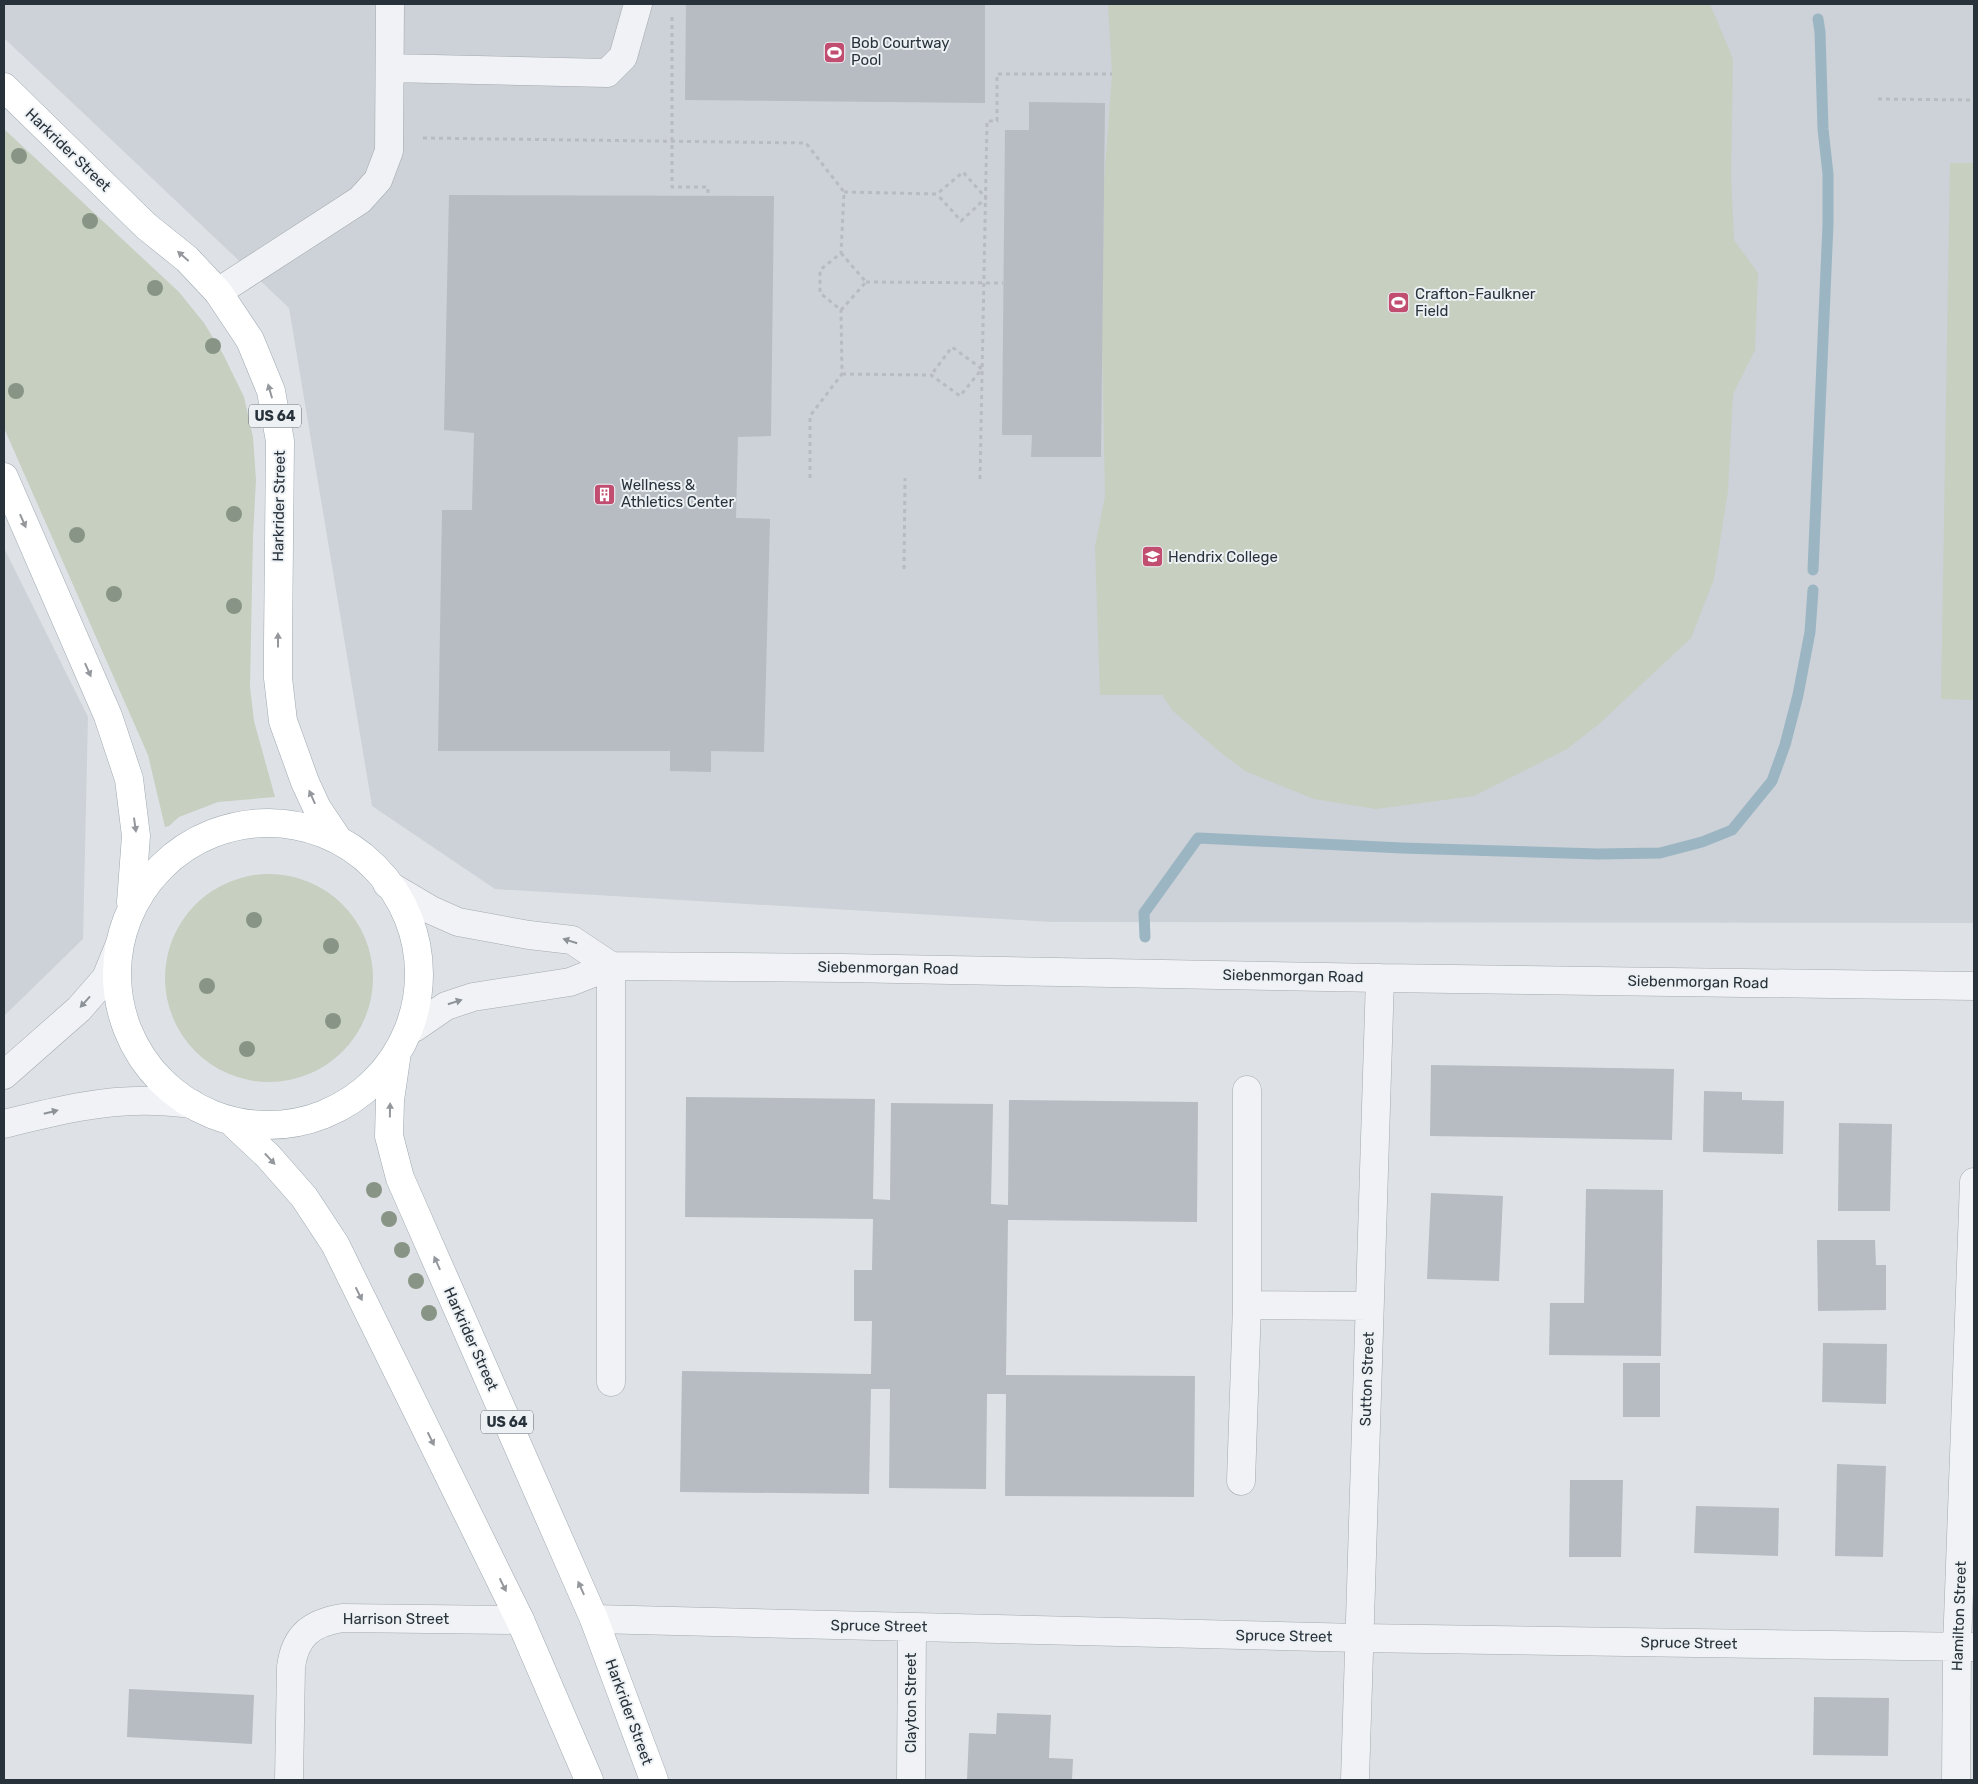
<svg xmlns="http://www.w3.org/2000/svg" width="1978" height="1784" font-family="Rubik,sans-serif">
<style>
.built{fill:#ccd2d7}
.green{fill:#c6cfc0}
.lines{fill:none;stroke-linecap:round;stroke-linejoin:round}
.stream{stroke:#9cb5c3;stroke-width:11}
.building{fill:#b6bcc2}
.minor-casing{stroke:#a4aaaf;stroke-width:29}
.major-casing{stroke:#9ea9b1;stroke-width:29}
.path{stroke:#b8bcc1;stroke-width:3;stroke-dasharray:4 4;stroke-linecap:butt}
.minor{stroke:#f0f2f5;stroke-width:28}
.major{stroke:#fff;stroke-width:28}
.tree{fill:#889586}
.oneway{fill:#94989d}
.oneway2{fill:#8c9298}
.labels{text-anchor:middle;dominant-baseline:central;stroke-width:4;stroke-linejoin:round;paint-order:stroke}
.shield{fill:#edf1f4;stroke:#636b72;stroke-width:1}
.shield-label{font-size:14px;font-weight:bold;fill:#28323b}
.poi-label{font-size:15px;fill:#28323b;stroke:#edf1f4;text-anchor:start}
.street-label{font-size:15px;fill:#28323b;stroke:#edf1f4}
</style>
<rect width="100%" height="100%" fill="#dee2e6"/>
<path class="built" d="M 4,4 L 1974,4 L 1974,923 L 1052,922 L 495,889 L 372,806 L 289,308 L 4,38 Z
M 4,548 L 88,717 L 83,939 L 4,1016 Z"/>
<path class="green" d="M 1108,4 L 1710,4 L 1733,59 L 1731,176 L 1734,240 L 1758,273 L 1755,350 L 1733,394 L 1728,491 L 1714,579 L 1691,638 L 1599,724 L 1567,749 L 1474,796 L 1376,809 L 1314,799 L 1245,771 L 1220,752 L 1173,711 L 1162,695 L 1100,695 L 1095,547 L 1105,496 L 1102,340 L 1104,184 L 1112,74 Z
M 4,129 L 179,292 L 204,323 L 223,354 L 244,397 L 253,437 L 256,480 L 253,536 L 250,687 L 254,721 L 275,797 L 218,802 L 179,817 L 169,826 L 165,827 L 148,755 L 4,428 Z
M 1950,163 L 1974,163 L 1974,700 L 1941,699 Z
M165 978a104 104 0 1 1 208 0a104 104 0 1 1-208 0Z"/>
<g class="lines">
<path class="stream" d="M 1813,570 L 1828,224 L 1828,174 L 1823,129 L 1820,32 L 1818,19
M 1145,937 L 1144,913 L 1198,838 L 1402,848 L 1598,854 L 1660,853 L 1702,842 L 1732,830 L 1772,781 L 1785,745 L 1798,695 L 1810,632 L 1813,590"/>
</g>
<path class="building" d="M 686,4 L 985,4 L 985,103 L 685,100 Z
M 1029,102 L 1105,103 L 1101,457 L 1031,457 L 1032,435 L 1002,435 L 1005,130 L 1029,130 Z
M 449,195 L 774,196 L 771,436 L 738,437 L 736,518 L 770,519 L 764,752 L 711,751 L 711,772 L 670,771 L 670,751 L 438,751 L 442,510 L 472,510 L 474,433 L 444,430 Z
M 1431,1065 L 1674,1069 L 1672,1140 L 1430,1136 Z
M 1704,1091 L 1742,1092 L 1742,1100 L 1784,1101 L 1783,1154 L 1703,1152 Z
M 686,1097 L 875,1099 L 873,1199 L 890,1200 L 891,1103 L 993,1104 L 991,1204 L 1008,1205 L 1009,1100 L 1198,1102 L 1197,1222 L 1008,1220 L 1006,1375 L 1195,1376 L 1194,1497 L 1005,1496 L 1006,1394 L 987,1394 L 986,1489 L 889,1488 L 890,1389 L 871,1389 L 869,1494 L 680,1492 L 682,1371 L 871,1374 L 872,1321 L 854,1321 L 854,1270 L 872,1270 L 873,1219 L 685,1217 Z
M 1839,1123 L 1892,1124 L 1890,1211 L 1838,1211 Z
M 1586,1189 L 1663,1190 L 1661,1356 L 1549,1355 L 1550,1303 L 1584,1303 Z
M 1431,1193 L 1503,1196 L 1499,1281 L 1427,1279 Z
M 1817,1240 L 1875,1240 L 1876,1265 L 1886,1265 L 1886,1310 L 1818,1311 Z
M 1823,1343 L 1887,1344 L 1886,1404 L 1822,1402 Z
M 1623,1363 L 1660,1363 L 1660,1417 L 1623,1417 Z
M 1837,1464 L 1886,1466 L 1883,1557 L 1835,1556 Z
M 1570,1480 L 1623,1480 L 1621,1557 L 1569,1557 Z
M 1696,1506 L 1779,1508 L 1778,1556 L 1694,1553 Z
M 129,1689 L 254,1695 L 252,1744 L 127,1737 Z
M 1814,1697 L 1889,1698 L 1888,1756 L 1813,1755 Z
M 997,1713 L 1051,1715 L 1049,1758 L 1073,1759 L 1072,1780 L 967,1780 L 969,1733 L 996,1734 Z"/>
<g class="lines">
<defs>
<path id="minor" d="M 390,68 L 607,73 L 623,57 L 638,4
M 218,292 L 360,200 L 378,180 L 389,151 L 390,4
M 387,884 L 431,910 L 458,922 L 529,935 L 572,940 L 611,966
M 611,966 L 611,1382
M 414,1028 L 446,1006 L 473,997 L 570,982 L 611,966 L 842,968 L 1380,978 L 1974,986
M 4,1075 L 79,1009 L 106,978 L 119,946
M 1247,1090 L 1247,1305
M 4,1124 C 52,1112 103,1099 154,1101 C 167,1101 180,1103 192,1104
M 1241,1481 L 1247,1305 L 1369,1306
M 594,1619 L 1359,1638 L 1974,1647
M 289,1780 L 291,1667 C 295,1635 312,1623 342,1618 L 520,1620
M 911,1780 L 912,1627
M 1355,1780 L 1380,978
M 1956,1780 L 1957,1647 L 1974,1182"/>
<path id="major" d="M 4,87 L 146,226 L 187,259 L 218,292 L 250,340 L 271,391 L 280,441 L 278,644 L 278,678 L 283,721 L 305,782 L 317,808 L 337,838
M 4,477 L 108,716 L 129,779 L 136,836 L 131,902
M117 974a151 151 0 1 1 302 0a151 151 0 1 1-302 0Z
M 396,1059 L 390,1100 L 389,1136 L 400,1178 L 594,1619 L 654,1780
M 235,1125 L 268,1156 L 304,1197 L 335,1244 L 520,1620 L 589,1780"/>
</defs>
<use href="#minor" class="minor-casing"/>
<use href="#major" class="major-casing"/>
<path class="path" d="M 672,17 L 672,187 L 708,187 L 708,196
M 1878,99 L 1974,100
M 423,138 L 806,143 L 844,192 L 841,253
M 844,192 L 937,194 L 963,172 L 986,198 L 961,221 L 937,194
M 841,253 L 866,282 L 841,310 L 820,293 L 820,270 Z
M 866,282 L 1003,283
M 842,374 L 931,375 L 960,396 L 982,369 L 952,347 L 931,375
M 810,478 L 810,416 L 842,374 L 841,310
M 980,479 L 987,121 L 997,121 L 997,74 L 1112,74
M 904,569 L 905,478"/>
<use href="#minor" class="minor"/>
<use href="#major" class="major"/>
</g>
<g class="tree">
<circle cx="19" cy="156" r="8"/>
<circle cx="90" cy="221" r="8"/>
<circle cx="155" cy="288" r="8"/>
<circle cx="213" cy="346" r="8"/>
<circle cx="16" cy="391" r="8"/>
<circle cx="234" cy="514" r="8"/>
<circle cx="77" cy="535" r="8"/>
<circle cx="114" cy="594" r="8"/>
<circle cx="234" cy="606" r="8"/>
<circle cx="254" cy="920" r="8"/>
<circle cx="331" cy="946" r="8"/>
<circle cx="207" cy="986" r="8"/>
<circle cx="333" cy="1021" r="8"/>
<circle cx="247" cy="1049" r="8"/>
<circle cx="374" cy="1190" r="8"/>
<circle cx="389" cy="1219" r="8"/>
<circle cx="402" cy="1250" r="8"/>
<circle cx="416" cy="1281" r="8"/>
<circle cx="429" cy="1313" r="8"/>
</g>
<defs><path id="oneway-solid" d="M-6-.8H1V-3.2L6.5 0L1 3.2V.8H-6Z" transform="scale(1.25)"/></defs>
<g class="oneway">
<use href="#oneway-solid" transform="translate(183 256) rotate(-139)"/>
<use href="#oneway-solid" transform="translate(270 391) rotate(-106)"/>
<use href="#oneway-solid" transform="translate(23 521) rotate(66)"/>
<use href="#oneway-solid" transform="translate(278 640) rotate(-90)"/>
<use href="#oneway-solid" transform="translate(88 670) rotate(66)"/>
<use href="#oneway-solid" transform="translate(312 797) rotate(-114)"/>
<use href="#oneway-solid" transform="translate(135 825) rotate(82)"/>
<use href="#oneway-solid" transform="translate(390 1110) rotate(-89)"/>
<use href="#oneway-solid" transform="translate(270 1159) rotate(47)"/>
<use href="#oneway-solid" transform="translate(437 1263) rotate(-114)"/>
<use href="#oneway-solid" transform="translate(359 1294) rotate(64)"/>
<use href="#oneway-solid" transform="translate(431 1439) rotate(64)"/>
<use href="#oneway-solid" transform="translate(503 1585) rotate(64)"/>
<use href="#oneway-solid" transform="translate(581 1588) rotate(-114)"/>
</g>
<g class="oneway2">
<use href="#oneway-solid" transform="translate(570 941) rotate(-163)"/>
<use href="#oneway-solid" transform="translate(85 1002) rotate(132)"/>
<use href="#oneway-solid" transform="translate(455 1002) rotate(-18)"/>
<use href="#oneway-solid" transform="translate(51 1112) rotate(-14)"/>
</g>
<defs>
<symbol id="stadium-square" viewBox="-11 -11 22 22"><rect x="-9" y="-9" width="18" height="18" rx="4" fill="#c14d71" stroke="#edf1f4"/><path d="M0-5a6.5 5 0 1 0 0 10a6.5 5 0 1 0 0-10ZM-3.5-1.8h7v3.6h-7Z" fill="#fff"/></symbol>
<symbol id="building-square" viewBox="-11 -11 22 22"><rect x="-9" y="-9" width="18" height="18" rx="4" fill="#c14d71" stroke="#edf1f4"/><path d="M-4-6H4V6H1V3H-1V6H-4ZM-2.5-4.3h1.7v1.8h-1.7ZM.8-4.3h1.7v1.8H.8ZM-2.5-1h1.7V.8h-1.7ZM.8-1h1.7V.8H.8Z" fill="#fff"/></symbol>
<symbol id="university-square" viewBox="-11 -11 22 22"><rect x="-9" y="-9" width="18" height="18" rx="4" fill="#c14d71" stroke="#edf1f4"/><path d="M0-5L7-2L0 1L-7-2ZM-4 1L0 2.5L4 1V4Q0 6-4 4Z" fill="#fff"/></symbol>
</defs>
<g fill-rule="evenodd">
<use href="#stadium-square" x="822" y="40" width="25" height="25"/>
<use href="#stadium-square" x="1386" y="290" width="25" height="25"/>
<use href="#building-square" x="592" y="482" width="25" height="25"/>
<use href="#university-square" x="1140" y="544" width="25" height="25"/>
</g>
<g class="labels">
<g class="shield">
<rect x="249" y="404.5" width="52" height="23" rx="4"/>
<rect x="481" y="1410.5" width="52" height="23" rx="4"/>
</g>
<g class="shield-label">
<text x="275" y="416">US 64</text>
<text x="507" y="1422">US 64</text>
</g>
<g class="poi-label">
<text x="851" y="43">Bob Courtway<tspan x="851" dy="17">Pool</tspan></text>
<text x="1415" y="294">Crafton-Faulkner<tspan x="1415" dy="17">Field</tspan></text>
<text x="621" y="485">Wellness &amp;<tspan x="621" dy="17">Athletics Center</tspan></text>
<text x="1168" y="557">Hendrix College</text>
</g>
<g class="street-label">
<text transform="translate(68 150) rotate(44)">Harkrider Street</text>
<text transform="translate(279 506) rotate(-89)">Harkrider Street</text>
<text transform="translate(888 968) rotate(1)">Siebenmorgan Road</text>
<text transform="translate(1293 976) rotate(1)">Siebenmorgan Road</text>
<text transform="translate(1698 982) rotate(1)">Siebenmorgan Road</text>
<text transform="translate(471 1339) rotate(66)">Harkrider Street</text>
<text transform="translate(1367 1379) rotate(-88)">Sutton Street</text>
<text transform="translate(1959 1616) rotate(-88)">Hamilton Street</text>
<text x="396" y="1619">Harrison Street</text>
<text transform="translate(879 1626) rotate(1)">Spruce Street</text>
<text transform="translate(1284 1636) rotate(1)">Spruce Street</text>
<text transform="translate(1689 1643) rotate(1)">Spruce Street</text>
<text transform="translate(911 1703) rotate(-90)">Clayton Street</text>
<text transform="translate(629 1712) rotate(70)">Harkrider Street</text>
</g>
</g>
<rect width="1978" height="1784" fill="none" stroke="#28323b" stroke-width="10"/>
</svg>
